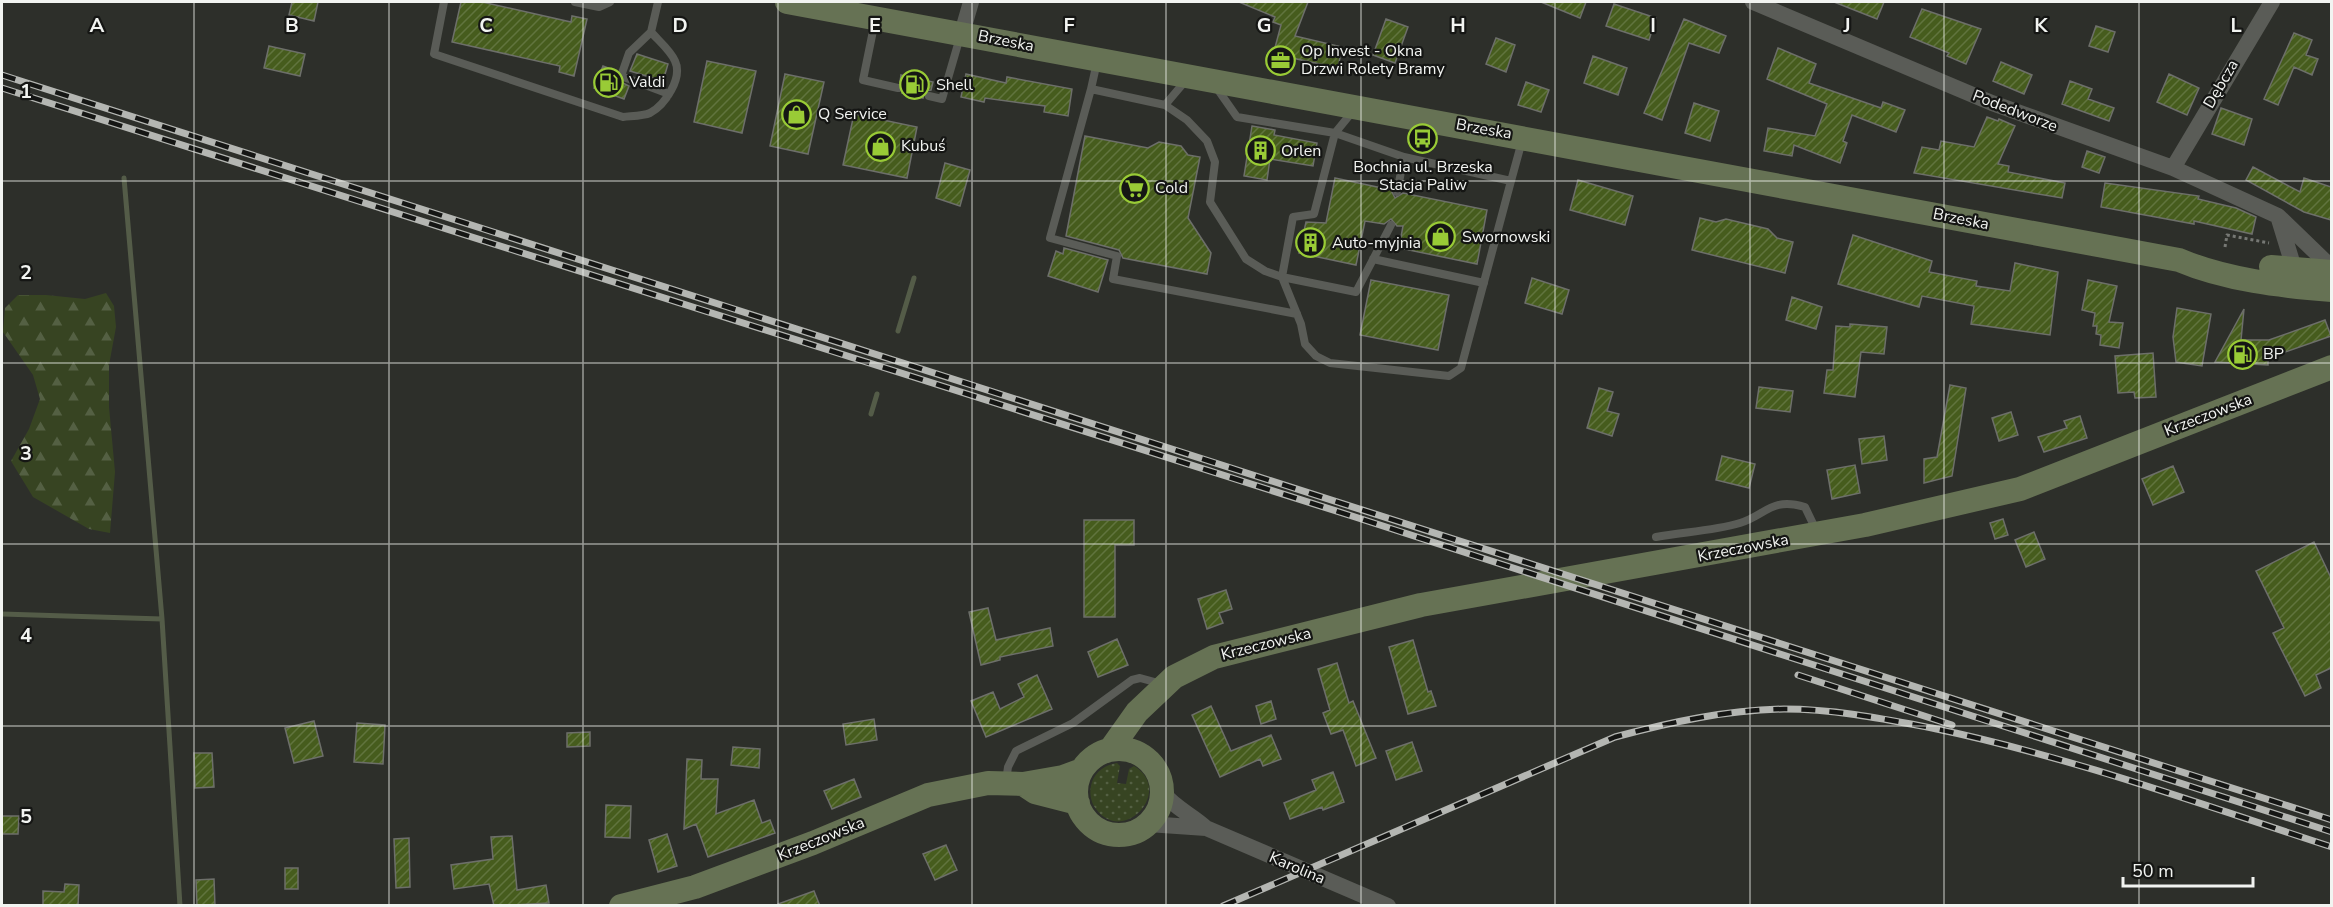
<svg xmlns="http://www.w3.org/2000/svg" width="2333" height="907" font-family="'Nunito Sans',sans-serif">
<style>
.grass{fill:url(#grass-dots)}
.forest{fill:url(#forest-firs)}
.lines{fill:none;stroke-linecap:round;stroke-linejoin:round}
.stream{stroke:#545c48;stroke-width:5}
.building{fill:url(#building-hatch);stroke:#6d6f6a;stroke-width:1.5}
.path{stroke:#767874;stroke-width:3;stroke-dasharray:3 3;stroke-linecap:butt}
.service{stroke:#5a5c57;stroke-width:8}
.minor{stroke:#5a5c57;stroke-width:16}
.secondary{stroke:#667254;stroke-width:24}
.rail-casing{stroke:#b4b6b2;stroke-width:7}
.rail{stroke:#151614;stroke-width:4.5;stroke-dasharray:14;stroke-linecap:butt}
.grid{fill:none;stroke:#f2f4f1;stroke-width:1.5;stroke-opacity:0.55}
.labels{text-anchor:middle;dominant-baseline:central;stroke-width:4.5;stroke-linejoin:round;paint-order:stroke}
.street-label{font-size:16px;fill:#f2f4f1;stroke:#151614}
.poi-label{font-size:16px;fill:#f2f4f1;stroke:#151614;text-anchor:start}
.grid-label{font-size:20px;text-anchor:middle;font-weight:bold;fill:#f2f4f1;stroke:#151614;stroke-width:4.5;stroke-linejoin:round;paint-order:stroke}
</style>
<defs>
<pattern id="grass-dots" width="8" height="8" patternUnits="userSpaceOnUse" patternTransform="scale(1.5)"><rect width="8" height="8" fill="#374422"/><path d="M2 2h.1M6 6h.1" fill="none" stroke="#546043" stroke-width="1.8" stroke-linecap="round"/></pattern>
<pattern id="forest-firs" width="22" height="20" patternUnits="userSpaceOnUse" patternTransform="scale(1.5)"><rect width="22" height="20" fill="#374422"/><path d="M5 1l3.5 6h-7zM16 11l3.5 6h-7z" fill="#546043"/></pattern>
<pattern id="building-hatch" width="6" height="6" patternUnits="userSpaceOnUse" patternTransform="scale(1.5)"><rect width="6" height="6" fill="#465c1d"/><path d="M-1 1l2-2M0 6l6-6M5 7l2-2" fill="none" stroke="#61743e"/></pattern>
</defs>
<rect width="100%" height="100%" fill="#2d2f2a"/>
<path class="grass" d="M 1117,763 L 1120,766 L 1117,783 L 1126,784 L 1129,769 L 1134,766 C 1175,791 1123,846 1096,809 C 1090,801 1089,791 1092,782 C 1096,771 1105,765 1117,763 Z"/>
<path class="forest" d="M 106,293 L 114,306 L 116,327 L 109,365 L 109,407 L 115,472 L 110,533 L 89,529 L 33,497 L 11,461 L 29,429 L 40,399 L 33,375 L 3,332 L 5,308 L 18,295 L 46,295 L 85,299 Z"/>
<g class="lines">
<path class="stream" d="M 124,178 L 162,619 L 180,906
M 898,331 L 914,278
M 871,414 L 877,394
M 2,614 L 162,619"/>
</g>
<path class="building" d="M 292,2 L 318,2 L 314,21 L 289,15 Z
M 461,2 L 482,2 L 571,22 L 572,16 L 587,19 L 574,76 L 559,72 L 560,66 L 452,42 Z
M 1239,2 L 1308,2 L 1295,36 L 1342,47 L 1338,68 L 1292,58 L 1290,64 L 1272,59 L 1281,25 L 1273,22 L 1275,17 Z
M 1541,2 L 1586,2 L 1580,18 Z
M 1834,2 L 1884,2 L 1877,19 Z
M 1614,4 L 1656,18 L 1649,40 L 1606,26 Z
M 1922,9 L 1981,29 L 1966,64 L 1947,56 L 1949,53 L 1910,37 Z
M 1386,19 L 1408,27 L 1395,63 L 1373,55 Z
M 1684,19 L 1726,36 L 1719,53 L 1689,43 L 1662,120 L 1644,113 Z
M 2096,26 L 2115,32 L 2108,52 L 2089,46 Z
M 2294,33 L 2312,40 L 2306,55 L 2318,59 L 2312,75 L 2294,67 L 2278,105 L 2264,99 Z
M 1496,38 L 1515,45 L 1506,72 L 1486,64 Z
M 269,46 L 305,54 L 300,76 L 264,68 Z
M 1778,48 L 1816,64 L 1809,83 L 1881,108 L 1883,102 L 1905,110 L 1896,132 L 1852,115 L 1843,141 L 1847,143 L 1840,163 L 1794,145 L 1792,156 L 1764,151 L 1768,128 L 1815,136 L 1827,104 L 1767,79 Z
M 637,54 L 668,64 L 663,81 L 630,71 Z
M 1593,56 L 1627,68 L 1618,95 L 1584,83 Z
M 707,61 L 756,71 L 742,133 L 694,122 Z
M 2001,62 L 2032,75 L 2024,94 L 1993,81 Z
M 603,66 L 616,71 L 617,80 L 629,86 L 624,99 L 594,88 Z
M 785,74 L 824,82 L 808,154 L 770,146 Z
M 966,74 L 1006,83 L 1007,77 L 1072,89 L 1068,116 L 1044,112 L 1045,106 L 985,98 L 984,102 L 961,97 Z
M 2169,74 L 2199,88 L 2187,115 L 2157,102 Z
M 901,75 L 933,82 L 931,90 L 925,91 L 923,98 L 902,93 L 904,87 L 900,82 Z
M 2070,81 L 2092,89 L 2088,99 L 2114,108 L 2109,121 L 2062,104 Z
M 1526,82 L 1549,90 L 1541,112 L 1518,105 Z
M 1694,103 L 1719,111 L 1710,141 L 1685,133 Z
M 2221,108 L 2252,119 L 2244,145 L 2212,134 Z
M 854,114 L 917,127 L 907,178 L 843,165 Z
M 1987,117 L 1998,121 L 1999,119 L 2015,126 L 1998,164 L 2009,166 L 2008,172 L 2065,183 L 2062,198 L 1914,173 L 1922,147 L 1939,150 L 1941,141 L 1974,147 Z
M 1252,126 L 1275,130 L 1274,135 L 1317,143 L 1313,166 L 1270,159 L 1267,180 L 1244,176 Z
M 1085,136 L 1148,148 L 1159,142 L 1181,146 L 1188,155 L 1200,157 L 1188,218 L 1211,253 L 1207,274 L 1123,258 L 1119,250 L 1066,236 Z
M 2087,151 L 2105,157 L 2099,173 L 2082,167 Z
M 945,163 L 970,170 L 960,206 L 936,198 Z
M 2253,167 L 2300,192 L 2304,178 L 2331,187 L 2331,220 L 2304,212 L 2246,180 Z
M 1335,178 L 1391,190 L 1395,198 L 1403,193 L 1487,210 L 1477,264 L 1399,248 L 1403,226 L 1397,226 L 1391,219 L 1384,224 L 1365,221 L 1356,265 L 1299,253 L 1306,222 L 1326,223 Z
M 1578,180 L 1633,196 L 1625,225 L 1570,210 Z
M 2105,183 L 2199,196 L 2198,199 L 2236,208 L 2256,217 L 2252,234 L 2194,221 L 2194,224 L 2101,207 Z
M 1700,218 L 1716,222 L 1726,219 L 1768,229 L 1777,238 L 1793,242 L 1785,273 L 1692,250 Z
M 1853,235 L 1932,261 L 1929,272 L 1977,281 L 1976,286 L 2010,291 L 2015,263 L 2058,272 L 2050,335 L 1971,324 L 1974,306 L 1922,296 L 1919,307 L 1838,284 Z
M 1064,248 L 1108,260 L 1098,292 L 1048,276 L 1056,251 L 1063,254 Z
M 1532,278 L 1569,290 L 1562,314 L 1525,303 Z
M 1371,280 L 1449,295 L 1438,350 L 1360,335 Z
M 2088,280 L 2117,286 L 2109,322 L 2123,323 L 2119,348 L 2100,345 L 2101,335 L 2096,334 L 2097,326 L 2093,326 L 2095,313 L 2082,310 Z
M 1792,297 L 1822,307 L 1816,329 L 1786,320 Z
M 2177,308 L 2211,314 L 2202,366 L 2176,362 L 2173,337 Z
M 2244,309 L 2241,340 L 2269,340 L 2325,320 L 2331,336 L 2268,358 L 2268,365 L 2215,362 Z
M 1850,324 L 1887,327 L 1884,354 L 1861,352 L 1855,397 L 1824,393 L 1827,370 L 1833,370 L 1836,326 L 1850,327 Z
M 2153,353 L 2156,397 L 2135,398 L 2134,392 L 2118,393 L 2115,356 Z
M 1950,385 L 1966,388 L 1952,476 L 1924,483 L 1924,459 L 1937,457 Z
M 1759,387 L 1793,391 L 1790,412 L 1756,408 Z
M 1599,388 L 1613,392 L 1607,411 L 1619,414 L 1612,436 L 1587,428 Z
M 2011,412 L 2018,435 L 1999,441 L 1992,418 Z
M 2080,416 L 2087,438 L 2044,452 L 2038,437 L 2067,428 L 2064,421 Z
M 1884,436 L 1887,460 L 1862,464 L 1859,439 Z
M 1722,456 L 1755,464 L 1749,488 L 1716,480 Z
M 1855,465 L 1860,493 L 1832,499 L 1827,470 Z
M 2173,466 L 2184,492 L 2153,505 L 2142,479 Z
M 2003,519 L 2008,535 L 1995,539 L 1990,523 Z
M 1084,520 L 1134,520 L 1134,545 L 1115,545 L 1115,617 L 1084,617 Z
M 2034,532 L 2045,559 L 2026,567 L 2015,540 Z
M 2314,542 L 2331,578 L 2331,668 L 2316,675 L 2321,688 L 2305,696 L 2273,633 L 2284,628 L 2256,571 Z
M 1226,590 L 1232,609 L 1219,613 L 1223,623 L 1207,629 L 1198,599 Z
M 988,608 L 996,640 L 1050,628 L 1053,646 L 1000,657 L 1000,660 L 981,665 L 969,612 Z
M 1117,639 L 1128,665 L 1098,677 L 1088,652 Z
M 1413,640 L 1428,692 L 1431,691 L 1436,706 L 1408,714 L 1389,647 Z
M 1337,663 L 1349,703 L 1353,701 L 1376,758 L 1356,766 L 1343,730 L 1331,734 L 1323,713 L 1330,710 L 1318,669 Z
M 1037,675 L 1052,709 L 986,737 L 971,701 L 993,692 L 1000,709 L 1024,697 L 1018,684 Z
M 1271,701 L 1276,719 L 1261,724 L 1256,706 Z
M 1211,706 L 1231,751 L 1271,735 L 1281,759 L 1263,766 L 1260,759 L 1220,777 L 1192,715 Z
M 874,719 L 877,740 L 846,745 L 843,724 Z
M 314,721 L 323,756 L 294,763 L 285,728 Z
M 357,723 L 385,725 L 383,764 L 354,762 Z
M 590,732 L 590,746 L 567,747 L 567,733 Z
M 1412,742 L 1422,771 L 1396,780 L 1386,751 Z
M 733,747 L 760,749 L 759,768 L 731,765 Z
M 194,753 L 212,753 L 214,787 L 195,788 Z
M 687,759 L 702,760 L 701,779 L 718,779 L 716,814 L 754,800 L 762,823 L 770,820 L 775,833 L 708,857 L 696,824 L 684,829 Z
M 1333,772 L 1344,802 L 1323,810 L 1322,807 L 1290,819 L 1284,803 L 1316,790 L 1312,780 Z
M 854,779 L 861,797 L 832,809 L 824,791 Z
M 606,805 L 631,806 L 630,838 L 605,837 Z
M 2,816 L 19,816 L 18,834 L 2,834 Z
M 667,834 L 677,866 L 658,872 L 649,840 Z
M 512,836 L 517,890 L 546,885 L 549,903 L 494,906 L 489,884 L 454,889 L 451,865 L 493,859 L 491,837 Z
M 409,838 L 410,887 L 396,888 L 394,839 Z
M 946,845 L 957,870 L 935,880 L 923,854 Z
M 285,868 L 298,868 L 298,889 L 285,889 Z
M 214,879 L 215,906 L 197,906 L 196,880 Z
M 65,884 L 79,885 L 78,906 L 43,906 L 43,891 L 64,892 Z
M 814,891 L 820,906 L 778,906 L 778,904 Z"/>
<g class="lines">
<path class="path" d="M 2225,247 L 2227,235 L 2269,243"/>
<path class="service" d="M 444,2 L 434,54 L 623,117 C 631,116 643,116 650,113 C 665,105 683,78 675,61 C 671,51 658,40 651,32
M 575,2 L 599,7 L 610,2
M 658,2 L 651,32 L 629,53 L 621,76 L 669,94
M 875,21 L 863,80 L 898,88
M 1097,62 L 1091,89 L 1165,105 L 1187,79
M 1216,87 L 1237,117 L 1335,133 L 1353,111
M 1091,89 L 1050,238 L 1117,256 L 1113,279 L 1297,314
M 929,96 L 942,99 L 960,37
M 1165,105 L 1187,120 L 1207,141 L 1215,162 L 1210,202 L 1246,259 L 1265,271 L 1282,277 L 1301,324 L 1305,344 L 1316,356 L 1330,363 L 1449,376 L 1461,368 L 1511,181 L 1404,157
M 1511,181 L 1522,141
M 1391,225 L 1356,292 L 1282,277 L 1293,217 L 1314,214 L 1335,133 L 1404,157 L 1397,192
M 1373,259 L 1484,283
M 1656,537 C 1683,532 1713,531 1740,523 C 1766,515 1771,497 1805,507 L 1816,530
M 1006,781 L 1008,767 L 1016,751 L 1073,723 L 1132,680 L 1140,678 L 1162,684"/>
<path class="minor" d="M 1753,2 L 1992,103 L 2173,168 L 2278,216 L 2332,268
M 962,33 L 971,2
M 2173,168 L 2272,2
M 2278,216 L 2297,278
M 1163,793 C 1175,808 1192,815 1206,828 L 1388,906
M 1148,824 L 1206,828"/>
<path class="secondary" d="M 787,2 L 2179,260 C 2226,280 2281,286 2332,290
M 2271,267 L 2332,272
M1076 792a43 43 0 1 1 86 0a43 43 0 1 1-86 0Z
M 1110,750 L 1137,712 L 1174,677 L 1214,657 L 1421,605 L 1865,525 L 2020,489 L 2332,367
M 1023,784 L 1035,792 L 1078,803
M 621,906 L 695,887 L 813,843 L 928,795 L 988,783 L 1023,784 L 1063,777 L 1082,770"/>
<defs>
<path id="rail" d="M 2,75 L 2332,820
M 2,88 L 1352,516 L 2332,832
M 1798,675 L 1952,725
M 1223,906 L 1615,737 C 1671,722 1726,710 1784,709 C 1834,709 1884,719 1932,728 C 2068,756 2200,804 2332,847"/>
</defs>
<use href="#rail" class="rail-casing"/>
<use href="#rail" class="rail"/>
</g>
<path class="grid" d="M 194,2 L 194,906M 389,2 L 389,906M 583,2 L 583,906M 778,2 L 778,906M 972,2 L 972,906M 1166,2 L 1166,906M 1361,2 L 1361,906M 1555,2 L 1555,906M 1750,2 L 1750,906M 1944,2 L 1944,906M 2139,2 L 2139,906M 2,181 L 2332,181M 2,363 L 2332,363M 2,544 L 2332,544M 2,726 L 2332,726"/>
<defs>
<symbol id="office-ring" viewBox="-11 -11 22 22"><circle r="9.5" fill="#151614" stroke="#99cb36" stroke-width="1.5"/><path d="M-6-3h4V-5.5h4V-3h4V5H-6ZM-1-4.5V-3h2v-1.5ZM-6 0V1H6V0Z" fill="#99cb36"/></symbol>
<symbol id="fuel-ring" viewBox="-11 -11 22 22"><circle r="9.5" fill="#151614" stroke="#99cb36" stroke-width="1.5"/><path d="M-5.5-6h7V0h2V4h1.3V-2.5L3-4.5l.8-.8L6-3V5H2.5V1h-1V6h-7ZM-4.2-4.7v3.2H.2V-4.7Z" fill="#99cb36"/></symbol>
<symbol id="shop-ring" viewBox="-11 -11 22 22"><circle r="9.5" fill="#151614" stroke="#99cb36" stroke-width="1.5"/><path d="M-5-2.5h2.3a2.7 3.5 0 0 1 5.4 0H5L5.5 6h-11ZM-1.5-2.5h3a1.5 2.3 0 0 0-3 0Z" fill="#99cb36"/></symbol>
<symbol id="bus-ring" viewBox="-11 -11 22 22"><circle r="9.5" fill="#151614" stroke="#99cb36" stroke-width="1.5"/><path d="M-5-6H5V4H4V6H2V4H-2V6H-4V4H-5ZM-3.5-4V0h7V-4ZM-3.5 1.2v1.5H-2V1.2ZM2 1.2v1.5H3.5V1.2Z" fill="#99cb36"/></symbol>
<symbol id="building-ring" viewBox="-11 -11 22 22"><circle r="9.5" fill="#151614" stroke="#99cb36" stroke-width="1.5"/><path d="M-4-6H4V6H1V3H-1V6H-4ZM-2.5-4.3h1.7v1.8h-1.7ZM.8-4.3h1.7v1.8H.8ZM-2.5-1h1.7V.8h-1.7ZM.8-1h1.7V.8H.8Z" fill="#99cb36"/></symbol>
<symbol id="supermarket-ring" viewBox="-11 -11 22 22"><circle r="9.5" fill="#151614" stroke="#99cb36" stroke-width="1.5"/><path d="M-6-5.5h2.5l.6 2H6L4.5 2H-2.5L-4.4-4H-6ZM-1.5 3.2a1.3 1.3 0 1 0 .1 0ZM3 3.2a1.3 1.3 0 1 0 .1 0Z" fill="#99cb36"/></symbol>
</defs>
<g fill-rule="evenodd">
<use href="#office-ring" x="1264" y="44" width="33" height="33"/>
<use href="#fuel-ring" x="592" y="66" width="33" height="33"/>
<use href="#fuel-ring" x="898" y="68" width="33" height="33"/>
<use href="#shop-ring" x="780" y="98" width="33" height="33"/>
<use href="#bus-ring" x="1406" y="122" width="33" height="33"/>
<use href="#shop-ring" x="864" y="130" width="33" height="33"/>
<use href="#building-ring" x="1244" y="134" width="33" height="33"/>
<use href="#supermarket-ring" x="1118" y="172" width="33" height="33"/>
<use href="#shop-ring" x="1424" y="220" width="33" height="33"/>
<use href="#building-ring" x="1294" y="226" width="33" height="33"/>
<use href="#fuel-ring" x="2226" y="338" width="33" height="33"/>
</g>
<g class="labels">
<g class="street-label">
<text transform="translate(1006 41) rotate(11)">Brzeska</text>
<text transform="translate(2221 84) rotate(-60)">Dębcza</text>
<text transform="translate(2015 111) rotate(21)">Podedworze</text>
<text transform="translate(1484 129) rotate(10)">Brzeska</text>
<text transform="translate(1961 219) rotate(11)">Brzeska</text>
<text transform="translate(2208 415) rotate(-21)">Krzeczowska</text>
<text transform="translate(1743 548) rotate(-11)">Krzeczowska</text>
<text transform="translate(1266 644) rotate(-14)">Krzeczowska</text>
<text transform="translate(821 839) rotate(-22)">Krzeczowska</text>
<text transform="translate(1297 868) rotate(23)">Karolina</text>
</g>
<g class="poi-label">
<text x="1301" y="51">Op Invest - Okna<tspan x="1301" dy="18">Drzwi Rolety Bramy</tspan></text>
<text x="629" y="82">Valdi</text>
<text x="936" y="85">Shell</text>
<text x="818" y="114">Q Service</text>
<text x="901" y="146">Kubuś</text>
<text x="1281" y="151">Orlen</text>
<text x="1423" y="167" text-anchor="middle">Bochnia ul. Brzeska<tspan x="1423" dy="18">Stacja Paliw</tspan></text>
<text x="1155" y="188">Cold</text>
<text x="1462" y="237">Swornowski</text>
<text x="1332" y="243">Auto-myjnia</text>
<text x="2263" y="354">BP</text>
</g>
</g>
<g class="grid-label">
<text x="97" y="32">A</text>
<text x="292" y="32">B</text>
<text x="486" y="32">C</text>
<text x="680" y="32">D</text>
<text x="875" y="32">E</text>
<text x="1069" y="32">F</text>
<text x="1264" y="32">G</text>
<text x="1458" y="32">H</text>
<text x="1653" y="32">I</text>
<text x="1847" y="32">J</text>
<text x="2041" y="32">K</text>
<text x="2236" y="32">L</text>
<text x="26" y="98">1</text>
<text x="26" y="279">2</text>
<text x="26" y="460">3</text>
<text x="26" y="642">4</text>
<text x="26" y="823">5</text>
</g>
<rect width="2333" height="907" fill="none" stroke="#f2f4f1" stroke-width="6"/>
<path d="M2123 877v9h130v-9" fill="none" stroke="#f2f4f1" stroke-width="3"/>
<text x="2132" y="877" font-size="18" fill="#f2f4f1" stroke="#151614" stroke-width="4.5" paint-order="stroke">50 m</text>
</svg>
